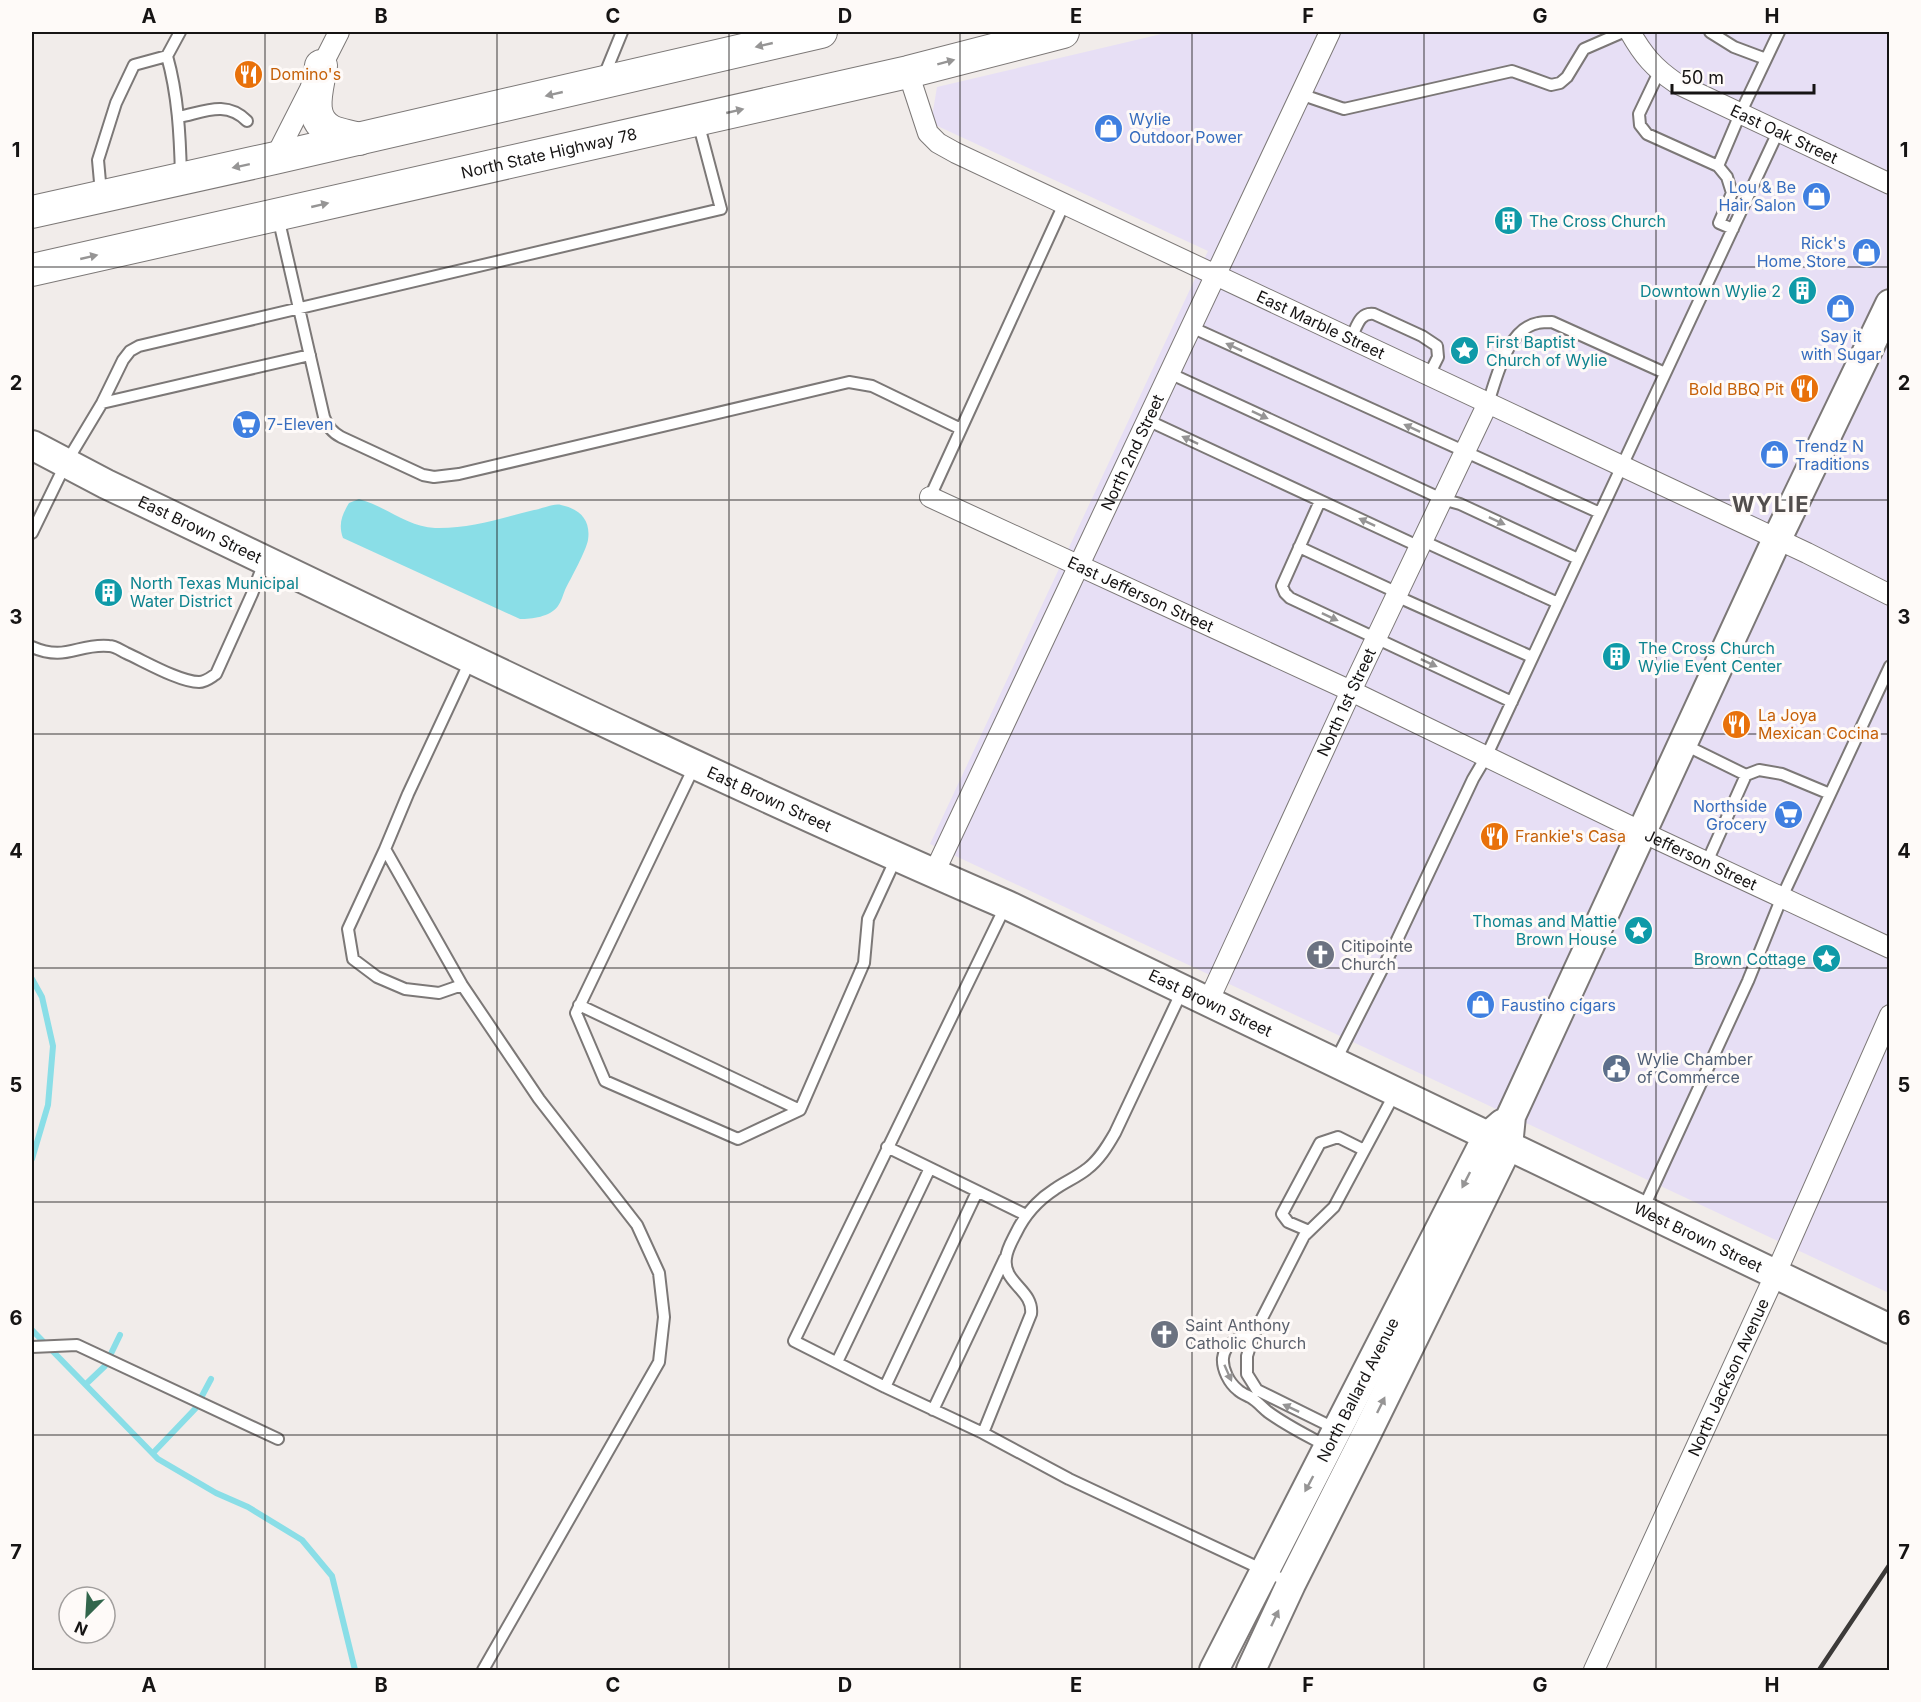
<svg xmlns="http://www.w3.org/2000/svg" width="1921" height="1702" font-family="Inter,sans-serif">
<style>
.commercial{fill:#e7dff5}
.water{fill:#8adee7}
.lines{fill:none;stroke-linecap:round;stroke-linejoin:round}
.stream{stroke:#8adee7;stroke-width:6}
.service-casing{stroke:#7c7877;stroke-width:14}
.minor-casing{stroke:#7c7877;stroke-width:22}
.secondary-casing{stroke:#7c7877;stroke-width:32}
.primary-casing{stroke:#7c7877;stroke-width:34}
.service{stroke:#fff;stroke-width:10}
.minor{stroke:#fff;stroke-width:20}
.secondary{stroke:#fff;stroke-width:28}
.primary{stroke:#fff;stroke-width:32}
.rail{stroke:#3c3a39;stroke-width:4.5}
.oneway{fill:#969595}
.grid{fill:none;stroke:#161414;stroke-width:1.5;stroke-opacity:0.55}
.labels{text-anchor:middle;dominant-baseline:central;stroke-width:6;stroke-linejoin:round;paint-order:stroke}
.food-label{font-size:16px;fill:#c56008;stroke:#fefaf8;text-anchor:start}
.shop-label{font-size:16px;fill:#366cbe;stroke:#fefaf8;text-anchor:start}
.street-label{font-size:16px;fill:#161414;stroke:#fefaf8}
.culture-label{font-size:16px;fill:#0d838f;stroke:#fefaf8;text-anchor:start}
.worship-label{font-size:16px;fill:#5b616d;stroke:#fefaf8;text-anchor:start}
.service-label{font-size:16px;fill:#4e5e75;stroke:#fefaf8;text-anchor:start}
.district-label{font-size:22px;font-weight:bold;letter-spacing:1.5px;fill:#524e4d;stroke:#fefaf8}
.neatline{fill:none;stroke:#161414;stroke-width:2}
.grid-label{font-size:20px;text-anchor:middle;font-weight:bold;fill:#161414}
</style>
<rect width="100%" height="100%" fill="#f1ecea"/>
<path class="commercial" d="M 1170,32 L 1889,32 L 1889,1293 L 930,844 L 1208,251 L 931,123 L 937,87 Z"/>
<path class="water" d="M 359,499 C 385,506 408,527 435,528 C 469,529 502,518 534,510 C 542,509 554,503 561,505 C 580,509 591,520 588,540 C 586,551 571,578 565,590 C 563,595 561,602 558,606 C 550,617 532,619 520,619 L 343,538 C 338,524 342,515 349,503 Z"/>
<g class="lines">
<path class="stream" d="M 32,979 L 42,997 L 53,1046 L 48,1105 L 32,1159
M 32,1330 L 158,1459 L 216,1493 L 248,1507 L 302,1540 L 332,1576 L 355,1670
M 86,1384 L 105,1366 L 120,1335
M 153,1453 L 195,1409 L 211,1379"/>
<defs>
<path id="service" d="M 1710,32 L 1734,47 L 1766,59
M 167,56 L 180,32
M 1659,72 L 1639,114 L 1640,125 L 1647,134 L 1718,166
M 604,76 L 622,32
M 1300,94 L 1344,109 L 1512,71 L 1551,85 L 1560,83 L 1567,77 L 1584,49 L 1623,32
M 179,117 C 204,112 226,100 247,121
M 101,193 L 98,160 L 116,103 L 134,65 L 167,56 C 178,95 180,135 181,176
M 278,217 L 324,417 C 328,427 332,432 341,437 L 423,475 L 434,477 L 459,474 L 849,382 L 872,386 L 961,429
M 1733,229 L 1719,223 L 1732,193 L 1727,177 L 1718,166 L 1740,114 L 1779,32
M 1191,327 L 1600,513
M 1351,338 C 1357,327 1359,312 1374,314 L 1422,336 L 1437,346 L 1438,357 L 1429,375
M 1169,373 L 1442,499 L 1460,504 L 1578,559
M 102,403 L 310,355
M 1488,403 C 1497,377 1507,329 1538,323 C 1542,322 1548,322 1552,322 L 1665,373
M 1147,420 L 1420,547
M 930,497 L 1064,204
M 1320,501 L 1282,586 L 1285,593 L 1290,598 L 1512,702
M 32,533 L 66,463 L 102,403 L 123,360 L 130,351 L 139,346 L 721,209 L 698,122
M 1423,541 L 1558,603
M 1299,547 L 1398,593
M 1396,596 L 1532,657
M 32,647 C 66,662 78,643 109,646 C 115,646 120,650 126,653 C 144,661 180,682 199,682 C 206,682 211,677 216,674 L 252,594 L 265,560
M 471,659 L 408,794 L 385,849 L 462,985 L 539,1099 L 637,1225 L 659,1273 L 664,1317 L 659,1362 L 483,1670
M 1683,744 L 1746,775 L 1707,862
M 695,765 L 576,1013 L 605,1081 L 738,1139 L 800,1110 L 864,963 L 868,919 L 897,856
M 1746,775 L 1759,770 L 1782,774 L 1830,794
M 385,849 L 348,929 L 353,959 L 377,977 L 405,989 L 439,993 L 462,985
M 1006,905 L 794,1341 L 885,1387 L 983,1433 L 1069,1479 L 1291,1583
M 579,1005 L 800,1110
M 1336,1060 L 1397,940 L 1473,779 L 1486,757 L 1778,132
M 887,1147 L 1026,1215
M 1643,1209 L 1748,981 L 1782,897 L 1890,666
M 1309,1231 L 1288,1222 L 1282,1214 L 1320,1143 L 1338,1137 L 1364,1150
M 1254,1334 C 1240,1338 1225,1341 1223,1358 C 1222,1369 1229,1383 1238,1390 C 1241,1393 1246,1395 1250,1397 C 1257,1401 1262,1407 1268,1412 C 1287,1426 1308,1436 1328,1447
M 32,1347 L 77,1345 L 278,1439
M 837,1362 L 930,1168
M 885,1387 L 977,1192
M 933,1410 L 1005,1258
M 1336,1429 L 1257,1390 L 1247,1374 L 1247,1356 L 1254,1334 L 1304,1236 L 1334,1207 L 1395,1093
M 983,1433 L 1031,1314 C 1034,1290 1002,1283 1006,1258 C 1007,1249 1012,1241 1016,1233 C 1025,1214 1038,1200 1055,1189 C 1065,1182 1077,1177 1087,1169 C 1099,1160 1107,1147 1115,1133 L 1182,991"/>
<g id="minor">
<path id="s1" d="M 1630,32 C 1643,55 1654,68 1676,83 L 1890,184"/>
<path id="s2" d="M 908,72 L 928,133 L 938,143 L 956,153 L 1807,553 L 1890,595"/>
<path d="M 275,158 L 339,32"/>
<path id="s3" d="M 930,497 L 1351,691 L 1642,832 L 1890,948"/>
<path id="s4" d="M 934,873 L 1330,32"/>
<path id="s5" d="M 1208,1002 L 1351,691 L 1488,403"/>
<path id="s6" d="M 1594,1670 L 1776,1273 L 1890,1015"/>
</g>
<g id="secondary">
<path id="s7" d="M 32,445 L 106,484 C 405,627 702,773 1007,905 L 1890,1329"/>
<path id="s8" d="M 1214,1670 L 1487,1137 L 1502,1124"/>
<path d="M 1251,1670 L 1291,1584 L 1363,1441 L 1508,1146 L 1511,1116 L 1777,539 L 1890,304"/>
</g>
<g id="primary">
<path d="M 321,66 C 318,88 306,118 331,131 C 339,135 350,136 359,139"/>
<path d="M 32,212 L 275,158 L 821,32"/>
<path id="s9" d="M 32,270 L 908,72 L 1063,32"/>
</g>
</defs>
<use href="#service" class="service-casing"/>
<use href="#minor" class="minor-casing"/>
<use href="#secondary" class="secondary-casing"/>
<use href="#primary" class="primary-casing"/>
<use href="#service" class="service"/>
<use href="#minor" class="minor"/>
<use href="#secondary" class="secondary"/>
<use href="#primary" class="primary"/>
<path class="rail" d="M 1819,1670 L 1890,1564"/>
</g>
<defs><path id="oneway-solid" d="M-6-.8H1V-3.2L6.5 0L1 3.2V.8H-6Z" transform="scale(1.5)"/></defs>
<g class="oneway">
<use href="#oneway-solid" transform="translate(764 45) rotate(167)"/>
<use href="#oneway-solid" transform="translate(946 62) rotate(-15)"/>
<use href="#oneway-solid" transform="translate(554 94) rotate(167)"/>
<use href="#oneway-solid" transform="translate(735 111) rotate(-13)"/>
<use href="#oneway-solid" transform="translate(241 166) rotate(168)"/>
<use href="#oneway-solid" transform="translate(320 205) rotate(-13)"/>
<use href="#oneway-solid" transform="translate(89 257) rotate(-13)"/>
<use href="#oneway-solid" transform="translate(1234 347) rotate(-155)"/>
<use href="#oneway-solid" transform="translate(1260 415) rotate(25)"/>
<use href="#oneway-solid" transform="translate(1412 428) rotate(-155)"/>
<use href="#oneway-solid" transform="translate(1190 440) rotate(-155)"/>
<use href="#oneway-solid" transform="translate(1497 521) rotate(25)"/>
<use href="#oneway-solid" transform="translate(1367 522) rotate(-155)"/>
<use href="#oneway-solid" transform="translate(1330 617) rotate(25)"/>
<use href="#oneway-solid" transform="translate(1429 663) rotate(25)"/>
<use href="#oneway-solid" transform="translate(1466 1180) rotate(117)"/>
<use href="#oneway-solid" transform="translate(1228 1373) rotate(66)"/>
<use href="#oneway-solid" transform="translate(1381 1405) rotate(-64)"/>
<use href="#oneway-solid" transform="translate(1291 1408) rotate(-155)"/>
<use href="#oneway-solid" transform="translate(1309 1484) rotate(118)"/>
<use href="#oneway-solid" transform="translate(1275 1618) rotate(-65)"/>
</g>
<path class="grid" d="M 265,32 L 265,1670M 497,32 L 497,1670M 729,32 L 729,1670M 960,32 L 960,1670M 1192,32 L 1192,1670M 1424,32 L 1424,1670M 1656,32 L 1656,1670M 32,267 L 1890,267M 32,500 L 1890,500M 32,734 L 1890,734M 32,968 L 1890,968M 32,1202 L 1890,1202M 32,1435 L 1890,1435"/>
<defs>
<symbol id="restaurant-disc" viewBox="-11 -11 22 22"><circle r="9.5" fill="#e8710a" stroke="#fefaf8"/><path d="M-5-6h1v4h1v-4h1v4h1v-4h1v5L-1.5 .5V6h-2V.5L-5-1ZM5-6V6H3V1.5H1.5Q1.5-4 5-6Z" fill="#fff"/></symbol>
<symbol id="shop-disc" viewBox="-11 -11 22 22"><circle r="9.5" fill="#3f7fe0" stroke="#fefaf8"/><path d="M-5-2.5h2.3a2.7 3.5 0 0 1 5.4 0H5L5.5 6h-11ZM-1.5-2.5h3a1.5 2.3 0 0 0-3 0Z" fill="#fff"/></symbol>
<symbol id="building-disc" viewBox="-11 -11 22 22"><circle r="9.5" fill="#0f9aa8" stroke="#fefaf8"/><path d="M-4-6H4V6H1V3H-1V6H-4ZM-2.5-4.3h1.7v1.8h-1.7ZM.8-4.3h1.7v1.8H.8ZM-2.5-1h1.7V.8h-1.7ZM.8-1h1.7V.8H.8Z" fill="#fff"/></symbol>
<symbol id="sight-disc" viewBox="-11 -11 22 22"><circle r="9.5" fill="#0f9aa8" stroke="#fefaf8"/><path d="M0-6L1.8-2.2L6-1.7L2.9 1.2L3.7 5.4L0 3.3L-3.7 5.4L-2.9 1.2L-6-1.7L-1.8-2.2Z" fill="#fff"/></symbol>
<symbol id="supermarket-disc" viewBox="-11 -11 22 22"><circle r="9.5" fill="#3f7fe0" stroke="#fefaf8"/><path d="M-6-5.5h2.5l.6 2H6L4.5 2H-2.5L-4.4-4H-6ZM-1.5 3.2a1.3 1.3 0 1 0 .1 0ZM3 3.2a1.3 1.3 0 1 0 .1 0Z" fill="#fff"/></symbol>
<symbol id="church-disc" viewBox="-11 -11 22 22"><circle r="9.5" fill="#6b7280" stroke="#fefaf8"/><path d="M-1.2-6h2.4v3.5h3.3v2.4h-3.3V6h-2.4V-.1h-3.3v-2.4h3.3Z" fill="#fff"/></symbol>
<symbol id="civic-disc" viewBox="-11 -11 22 22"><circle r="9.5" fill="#5c6f8a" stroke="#fefaf8"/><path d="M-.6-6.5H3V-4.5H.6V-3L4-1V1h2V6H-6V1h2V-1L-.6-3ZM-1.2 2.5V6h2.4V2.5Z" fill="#fff"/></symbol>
</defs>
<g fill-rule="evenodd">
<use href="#restaurant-disc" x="232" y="58" width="33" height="33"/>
<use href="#shop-disc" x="1092" y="112" width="33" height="33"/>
<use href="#shop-disc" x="1800" y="180" width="33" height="33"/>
<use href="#building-disc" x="1492" y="204" width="33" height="33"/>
<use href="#shop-disc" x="1850" y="236" width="33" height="33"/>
<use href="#building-disc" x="1786" y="274" width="33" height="33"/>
<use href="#shop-disc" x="1824" y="292" width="33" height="33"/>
<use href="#sight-disc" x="1448" y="334" width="33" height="33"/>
<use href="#restaurant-disc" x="1788" y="372" width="33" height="33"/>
<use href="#supermarket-disc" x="230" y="408" width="33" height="33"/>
<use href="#shop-disc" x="1758" y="438" width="33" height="33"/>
<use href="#building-disc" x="92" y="576" width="33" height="33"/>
<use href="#building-disc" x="1600" y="640" width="33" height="33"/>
<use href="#restaurant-disc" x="1720" y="708" width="33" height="33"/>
<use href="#supermarket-disc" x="1772" y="798" width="33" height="33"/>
<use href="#restaurant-disc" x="1478" y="820" width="33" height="33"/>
<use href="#sight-disc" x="1622" y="914" width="33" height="33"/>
<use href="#church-disc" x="1304" y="938" width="33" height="33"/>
<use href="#sight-disc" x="1810" y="942" width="33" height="33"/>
<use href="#shop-disc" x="1464" y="988" width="33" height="33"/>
<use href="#civic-disc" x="1600" y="1052" width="33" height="33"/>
<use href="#church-disc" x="1148" y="1318" width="33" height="33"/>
</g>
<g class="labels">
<g class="food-label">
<text x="270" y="74">Domino's</text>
<text x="1784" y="389" text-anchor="end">Bold BBQ Pit</text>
<text x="1758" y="715">La Joya<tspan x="1758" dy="18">Mexican Cocina</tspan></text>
<text x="1515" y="836">Frankie's Casa</text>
</g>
<g class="shop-label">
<text x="1129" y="119">Wylie<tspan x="1129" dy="18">Outdoor Power</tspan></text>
<text x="1796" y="187" text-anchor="end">Lou &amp; Be<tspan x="1796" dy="18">Hair Salon</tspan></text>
<text x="1846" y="243" text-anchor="end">Rick's<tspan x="1846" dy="18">Home Store</tspan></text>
<text x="1841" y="336" text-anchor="middle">Say it<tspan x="1841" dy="18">with Sugar</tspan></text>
<text x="267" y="424">7-Eleven</text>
<text x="1795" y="446">Trendz N<tspan x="1795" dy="18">Traditions</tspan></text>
<text x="1767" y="806" text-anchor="end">Northside<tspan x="1767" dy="18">Grocery</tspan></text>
<text x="1501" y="1005">Faustino cigars</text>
</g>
<g class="street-label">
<text stroke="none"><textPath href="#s1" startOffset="189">East Oak Street</textPath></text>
<text stroke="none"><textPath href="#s9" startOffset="530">North State Highway 78</textPath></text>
<text stroke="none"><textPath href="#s2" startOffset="502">East Marble Street</textPath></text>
<text stroke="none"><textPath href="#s4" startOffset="465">North 2nd Street</textPath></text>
<text stroke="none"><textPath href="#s7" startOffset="188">East Brown Street</textPath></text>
<text stroke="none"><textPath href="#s3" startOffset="232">East Jefferson Street</textPath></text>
<text stroke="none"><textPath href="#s5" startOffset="330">North 1st Street</textPath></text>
<text stroke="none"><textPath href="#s7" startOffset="818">East Brown Street</textPath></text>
<text stroke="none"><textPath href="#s3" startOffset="852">Jefferson Street</textPath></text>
<text stroke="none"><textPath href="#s7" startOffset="1304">East Brown Street</textPath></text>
<text stroke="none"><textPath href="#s7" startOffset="1845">West Brown Street</textPath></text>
<text stroke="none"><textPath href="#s6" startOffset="322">North Jackson Avenue</textPath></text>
<text stroke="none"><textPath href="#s8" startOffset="315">North Ballard Avenue</textPath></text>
</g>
<g class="culture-label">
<text x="1529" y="221">The Cross Church</text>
<text x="1781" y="291" text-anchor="end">Downtown Wylie 2</text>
<text x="1486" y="342">First Baptist<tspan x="1486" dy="18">Church of Wylie</tspan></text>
<text x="130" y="583">North Texas Municipal<tspan x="130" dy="18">Water District</tspan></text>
<text x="1638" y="648">The Cross Church<tspan x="1638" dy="18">Wylie Event Center</tspan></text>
<text x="1617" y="921" text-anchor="end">Thomas and Mattie<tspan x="1617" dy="18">Brown House</tspan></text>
<text x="1806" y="959" text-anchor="end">Brown Cottage</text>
</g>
<g class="worship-label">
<text x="1341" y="946">Citipointe<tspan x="1341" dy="18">Church</tspan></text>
<text x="1185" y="1325">Saint Anthony<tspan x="1185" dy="18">Catholic Church</tspan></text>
</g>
<g class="service-label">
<text x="1637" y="1059">Wylie Chamber<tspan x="1637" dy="18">of Commerce</tspan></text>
</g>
<g class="district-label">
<text x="1771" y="504">WYLIE</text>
</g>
</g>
<rect width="1921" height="1702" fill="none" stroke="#fefaf8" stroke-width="66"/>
<g transform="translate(87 1615) rotate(204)"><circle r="28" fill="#fefaf8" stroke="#a19e9d" stroke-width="1.5"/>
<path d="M0-4.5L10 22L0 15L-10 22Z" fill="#32664c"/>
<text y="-9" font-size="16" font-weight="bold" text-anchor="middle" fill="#161414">N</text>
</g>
<path d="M1672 84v9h142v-9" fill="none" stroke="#161414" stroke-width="3"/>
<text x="1681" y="84" font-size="18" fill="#161414" stroke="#fefaf8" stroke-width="4.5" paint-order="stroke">50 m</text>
<rect x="33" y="33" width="1855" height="1636" class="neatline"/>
<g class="grid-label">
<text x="149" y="23">A</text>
<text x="381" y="23">B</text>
<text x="613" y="23">C</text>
<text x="845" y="23">D</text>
<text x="1076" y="23">E</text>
<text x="1308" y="23">F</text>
<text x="1540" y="23">G</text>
<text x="1772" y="23">H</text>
<text x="16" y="157">1</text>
<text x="1904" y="157">1</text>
<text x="16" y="390">2</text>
<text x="1904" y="390">2</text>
<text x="16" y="624">3</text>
<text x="1904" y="624">3</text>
<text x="16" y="858">4</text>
<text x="1904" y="858">4</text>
<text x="16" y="1092">5</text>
<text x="1904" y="1092">5</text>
<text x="16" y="1325">6</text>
<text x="1904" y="1325">6</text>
<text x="16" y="1559">7</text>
<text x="1904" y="1559">7</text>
<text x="149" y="1692">A</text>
<text x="381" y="1692">B</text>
<text x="613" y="1692">C</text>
<text x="845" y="1692">D</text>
<text x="1076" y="1692">E</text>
<text x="1308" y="1692">F</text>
<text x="1540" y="1692">G</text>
<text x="1772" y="1692">H</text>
</g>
</svg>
